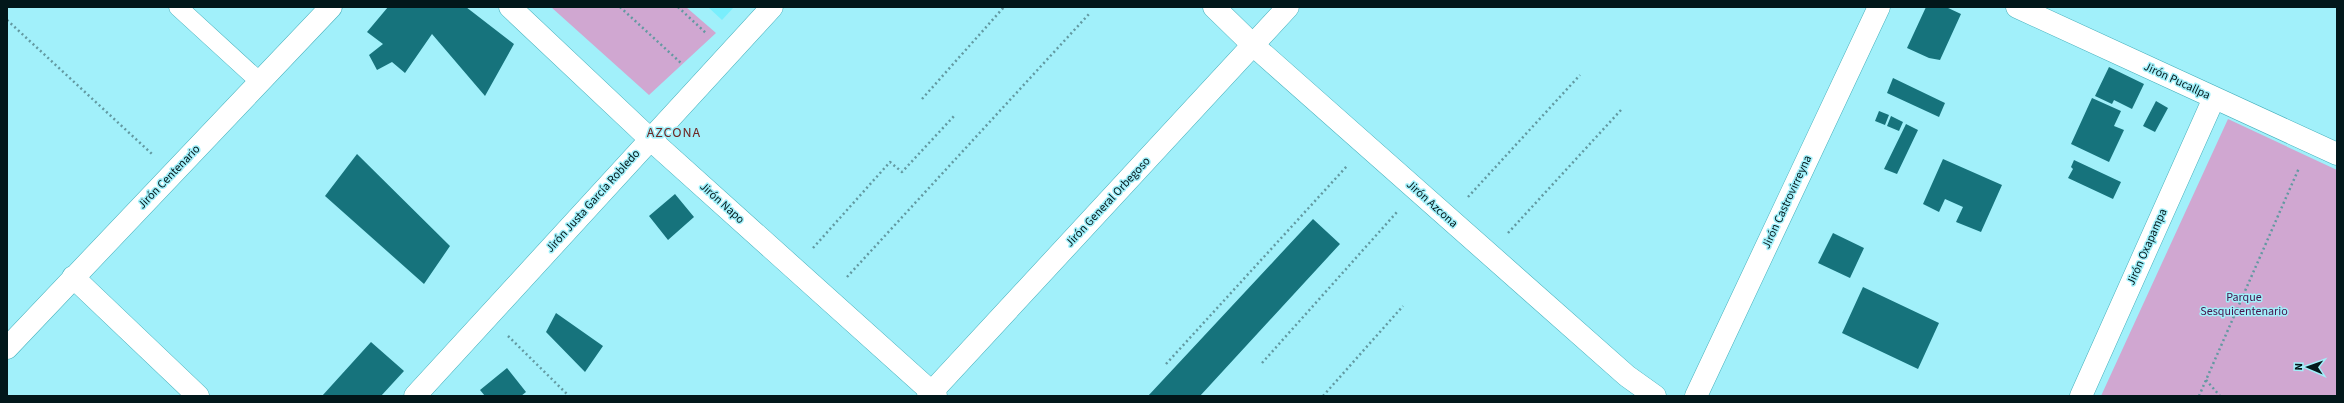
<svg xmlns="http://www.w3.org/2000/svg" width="2344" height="403" font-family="'Source Sans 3',sans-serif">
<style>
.built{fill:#79eefc}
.green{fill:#d0a7d1}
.building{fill:#16737c}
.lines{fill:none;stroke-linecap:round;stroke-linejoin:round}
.lane-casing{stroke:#45b0bc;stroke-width:19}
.street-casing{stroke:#45b0bc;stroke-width:23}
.secondary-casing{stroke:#45b0bc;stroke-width:23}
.path{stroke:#6299a1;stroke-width:2.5;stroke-dasharray:2 3;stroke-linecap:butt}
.lane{stroke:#fff;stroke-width:18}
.street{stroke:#fff;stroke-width:22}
.secondary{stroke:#fff;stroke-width:22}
.labels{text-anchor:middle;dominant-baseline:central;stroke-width:3;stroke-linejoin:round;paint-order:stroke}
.street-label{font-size:12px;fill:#02171a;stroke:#a1f0fa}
.park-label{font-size:12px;fill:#47114a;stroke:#a1f0fa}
.quarter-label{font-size:14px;letter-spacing:1px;fill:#6f2926;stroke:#a1f0fa}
</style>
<rect width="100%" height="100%" fill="#a1f0fa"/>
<path class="built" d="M 708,7 L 734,7 L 722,20 Z"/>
<path class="green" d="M 551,7 L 686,7 L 716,33 L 649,95 Z
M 2228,119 L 2337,170 L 2337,396 L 2101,396 Z"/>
<path class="building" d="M 388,7 L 466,7 L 514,44 L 485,96 L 432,34 L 405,73 L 392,62 L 377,70 L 369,55 L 383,44 L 367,32 Z
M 1926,7 L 1946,7 L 1961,14 L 1940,60 L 1929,58 L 1907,48 Z
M 2109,67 L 2144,84 L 2132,109 L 2114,100 L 2112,104 L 2095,96 Z
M 1893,78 L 1945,103 L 1939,117 L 1887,93 Z
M 2092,98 L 2121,111 L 2114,126 L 2124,130 L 2109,162 L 2071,144 Z
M 2156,101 L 2168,108 L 2155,132 L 2143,126 Z
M 1879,111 L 1889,115 L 1885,125 L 1875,121 Z
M 1891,116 L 1903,122 L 1899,131 L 1887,126 Z
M 1906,124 L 1918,130 L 1897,174 L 1884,169 Z
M 357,154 L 450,246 L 424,284 L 325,196 Z
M 1943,159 L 2002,185 L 1981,232 L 1956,222 L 1963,207 L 1945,199 L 1939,212 L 1923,204 Z
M 2074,160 L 2121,182 L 2113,199 L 2068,178 L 2073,169 L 2071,167 Z
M 675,194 L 694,217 L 668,240 L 649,216 Z
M 1313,219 L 1340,244 L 1200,396 L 1148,396 Z
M 1833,233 L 1864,248 L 1850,278 L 1818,263 Z
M 1863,287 L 1939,323 L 1918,369 L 1842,333 Z
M 556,313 L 603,346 L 585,372 L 546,332 Z
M 371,342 L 404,371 L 381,396 L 322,396 Z
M 507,368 L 526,392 L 521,396 L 485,396 L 480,390 Z"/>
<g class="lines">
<defs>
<path id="lane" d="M 178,7 L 260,82"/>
<path id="street" d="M 510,7 L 650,139 L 936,396
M 1214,7 L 1253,45 L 1627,376 L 1655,396
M 2017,7 L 2337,154
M 73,277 L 198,396
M 7,348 L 331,7
M 415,396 L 772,7
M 2081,396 L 2214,98"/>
<path id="secondary" d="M 928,396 L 1288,7
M 1696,396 L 1879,7"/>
</defs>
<use href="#lane" class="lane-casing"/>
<use href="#street" class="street-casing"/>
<use href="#secondary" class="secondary-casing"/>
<path class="path" d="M 620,7 L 681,63
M 678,7 L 707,34
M 7,20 L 152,154
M 922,99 L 1004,7
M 1468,197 L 1580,75
M 1508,233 L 1621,110
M 813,248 L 890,162 L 902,172 L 955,115
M 847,277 L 1089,14
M 508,336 L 569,396
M 1262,363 L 1397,212
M 1166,364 L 1347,166
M 2206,380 L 2220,396
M 1323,396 L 1403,306
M 2199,396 L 2299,168"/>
<use href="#lane" class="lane"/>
<use href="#street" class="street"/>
<use href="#secondary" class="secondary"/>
</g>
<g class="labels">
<g class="street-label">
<text transform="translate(2177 81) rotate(25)">Jirón Pucallpa</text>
<text transform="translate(169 177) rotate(-46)">Jirón Centenario</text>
<text transform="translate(593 201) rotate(-48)">Jirón Justa García Robledo</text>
<text transform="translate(1108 202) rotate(-47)">Jirón General Orbegoso</text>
<text transform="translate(1787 202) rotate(-65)">Jirón Castrovirreyna</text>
<text transform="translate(722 203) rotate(42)">Jirón Napo</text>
<text transform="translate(1432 204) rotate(42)">Jirón Azcona</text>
<text transform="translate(2147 247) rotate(-66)">Jirón Oxapampa</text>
</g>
<g class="park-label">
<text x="2244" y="297">Parque<tspan x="2244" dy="14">Sesquicentenario</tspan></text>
</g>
<g class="quarter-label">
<text x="674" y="133">AZCONA</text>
</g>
</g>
<rect width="2344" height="403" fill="none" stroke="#02171a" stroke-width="16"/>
<g transform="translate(2308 367) rotate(272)" stroke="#a1f0fa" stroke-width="3" paint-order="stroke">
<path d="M0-3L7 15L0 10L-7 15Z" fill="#02171a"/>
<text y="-6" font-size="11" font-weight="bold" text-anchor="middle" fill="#02171a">N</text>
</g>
</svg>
